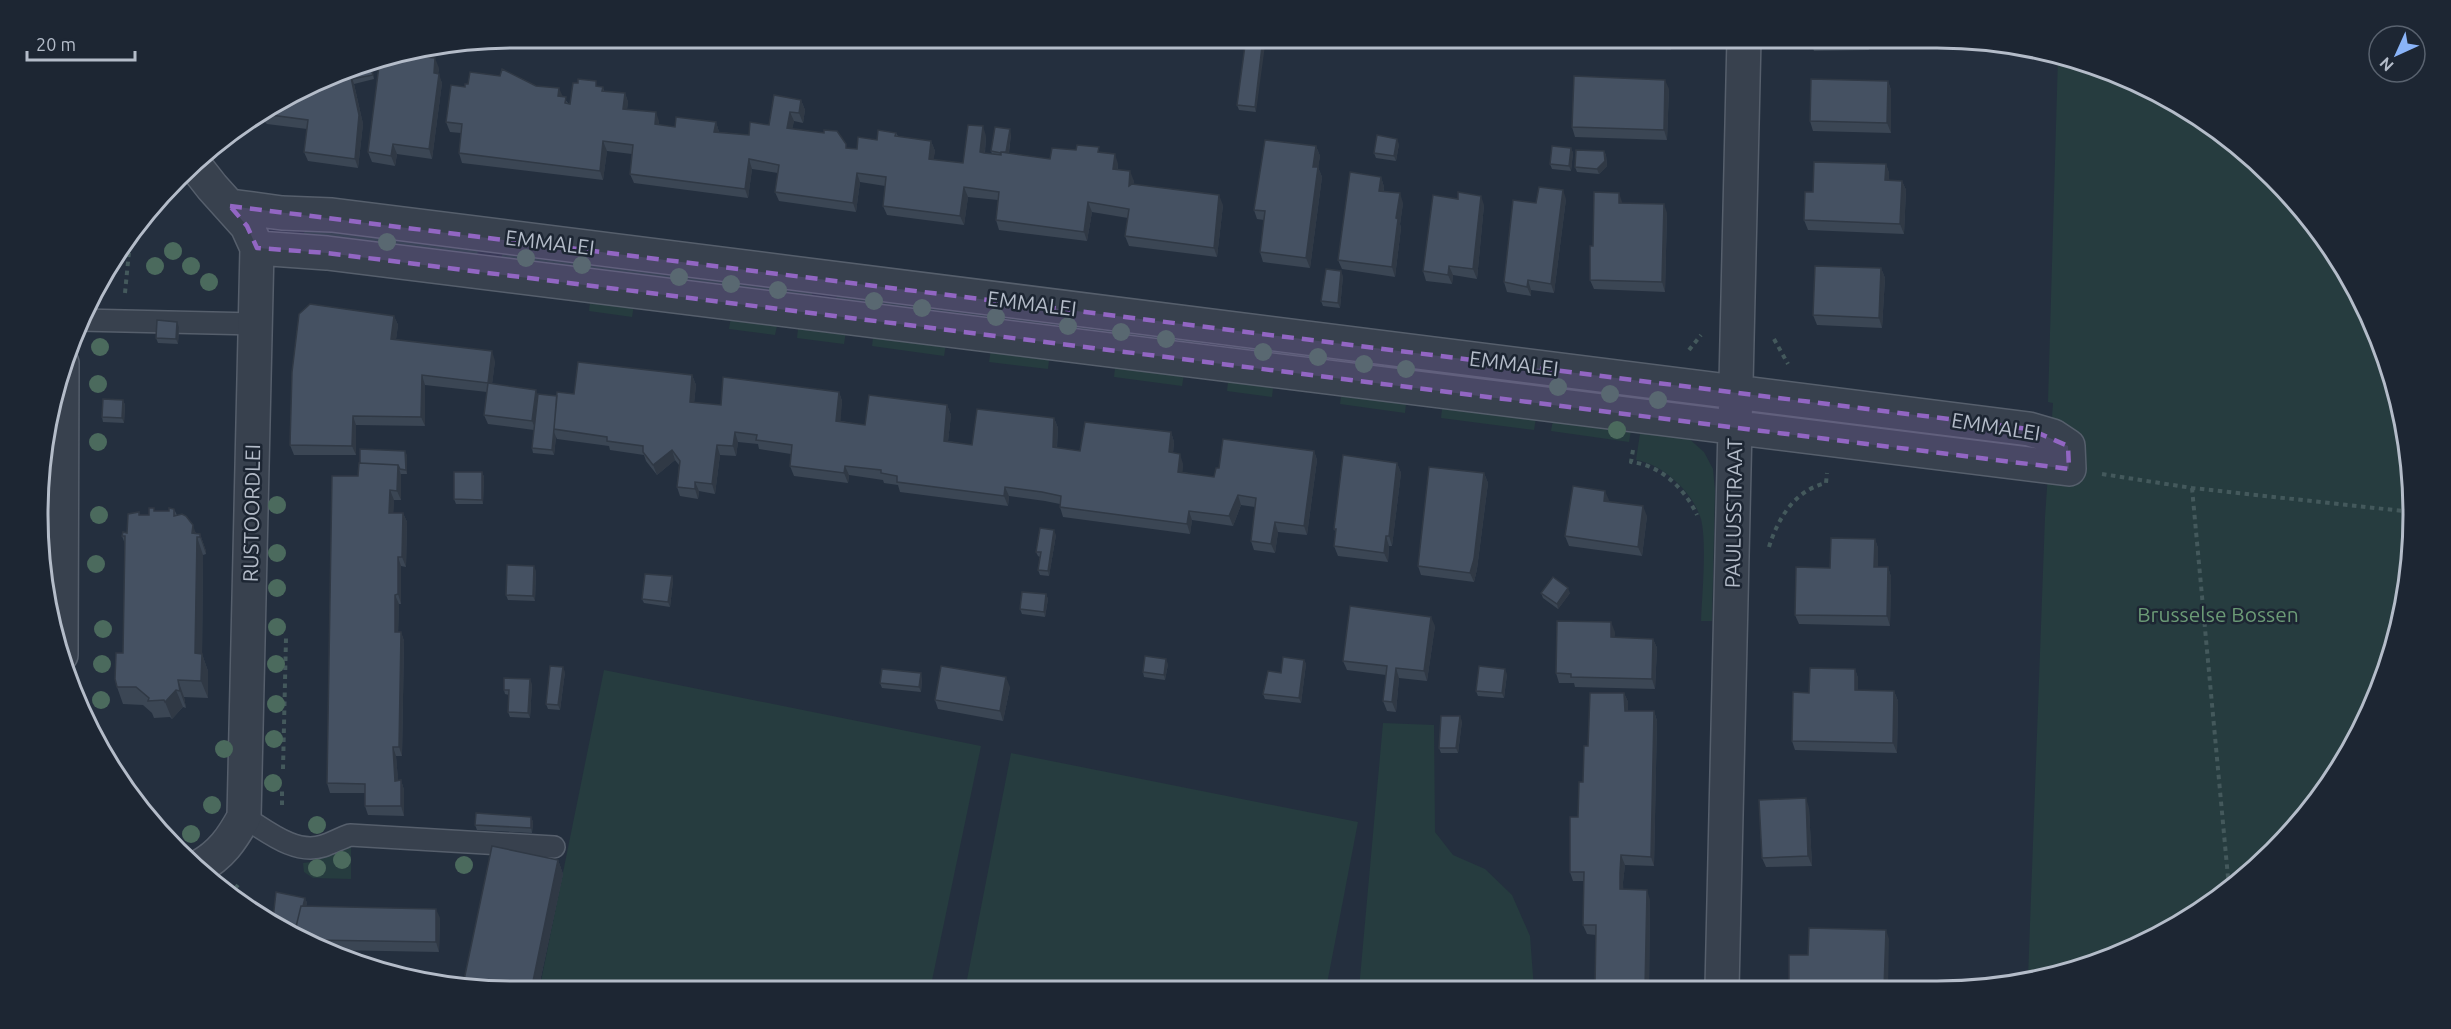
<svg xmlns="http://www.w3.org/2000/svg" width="2451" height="1029" font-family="Ubuntu,sans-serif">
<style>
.green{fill:#263c3f}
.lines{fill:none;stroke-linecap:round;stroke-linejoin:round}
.lane-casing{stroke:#565f6c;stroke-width:24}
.street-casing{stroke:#565f6c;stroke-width:36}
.path{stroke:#44595c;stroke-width:4;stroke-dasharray:4.5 4.5;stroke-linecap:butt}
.lane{stroke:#38414e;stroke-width:21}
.street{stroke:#38414e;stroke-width:33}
.tree{fill:#4b6a5d}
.wall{fill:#3b4654}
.shaded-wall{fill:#303945}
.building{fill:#455162;stroke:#303945;stroke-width:1.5}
.marked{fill:#9266c3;fill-opacity:0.2;stroke:#9266c3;stroke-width:4.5;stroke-dasharray:12 8;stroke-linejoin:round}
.labels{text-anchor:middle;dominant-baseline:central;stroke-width:5;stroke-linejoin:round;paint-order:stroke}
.street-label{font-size:21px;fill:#b4bcc9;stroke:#1d2633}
.park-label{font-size:21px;fill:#6b9a76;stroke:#1d2633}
.rim{fill:none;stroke:#b4bcc9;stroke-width:3}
</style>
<rect width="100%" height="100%" fill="#242f3e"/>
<path class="green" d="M 2058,57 L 2089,63 L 2175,101 L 2251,156 L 2315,224 L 2364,303 L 2397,391 L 2412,483 L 2409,576 L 2388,667 L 2333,780 L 2251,873 L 2147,942 L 2028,978 L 2045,517 L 2053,403 L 2048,402 Z
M 306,228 L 478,249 L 477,257 L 303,235 Z
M 503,252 L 812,290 L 812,297 L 501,259 Z
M 591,293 L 635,299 L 632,317 L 589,311 Z
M 837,294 L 1202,339 L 1203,347 L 836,300 Z
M 732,311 L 779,317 L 775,335 L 729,329 Z
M 799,320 L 847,325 L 844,344 L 797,338 Z
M 874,329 L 947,338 L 944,356 L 872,346 Z
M 992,343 L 1050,351 L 1048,369 L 989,362 Z
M 1230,343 L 1424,369 L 1423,374 L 1228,350 Z
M 1116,359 L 1185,368 L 1182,386 L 1114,377 Z
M 1229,373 L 1274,379 L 1272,397 L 1227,391 Z
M 1342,388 L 1407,396 L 1405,413 L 1340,404 Z
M 1443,400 L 1537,412 L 1534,430 L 1441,418 Z
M 1554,414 L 1632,424 L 1629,442 L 1551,431 Z
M 1641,427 L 1687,437 L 1704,452 L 1713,469 L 1715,491 L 1712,621 L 1701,621 C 1702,595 1707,543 1701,519 C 1696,503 1685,489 1672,478 C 1662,469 1649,462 1636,460 Z
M 604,670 L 981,746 L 930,990 L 539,991 Z
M 1383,723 L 1434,725 L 1435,832 L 1453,855 L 1485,869 L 1512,895 L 1530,936 L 1534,989 L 1359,989 Z
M 1011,753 L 1358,822 L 1326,989 L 965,990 Z
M 346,846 L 351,846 L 351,879 L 313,878 L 304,872 L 303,863 C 319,862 331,852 346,846 Z"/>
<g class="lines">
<defs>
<path id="lane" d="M 81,320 L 256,324
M 244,817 C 267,831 295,855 323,846 C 332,843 341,838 350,835 L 554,847"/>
<path id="street" d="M 194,164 L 212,187 L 247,226 L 257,248 L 244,817 C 232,839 221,855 199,867
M 230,206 L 282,213 L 332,215 L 2029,429 L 2053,436 L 2068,446 L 2069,469 L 327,253 L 257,248
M 61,655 L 62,363
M 1722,988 L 1744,38"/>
</defs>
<use href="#lane" class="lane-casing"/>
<use href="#street" class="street-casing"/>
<path class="path" d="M 125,293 L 130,241
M 1774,339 L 1788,364
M 1689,350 L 1701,335
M 1633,450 L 1631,462 C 1661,465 1685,489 1697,515
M 2102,474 L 2192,488 L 2412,512
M 2192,488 L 2229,888
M 1769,547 C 1778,518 1795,490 1826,483 L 1827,473
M 283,769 L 286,638
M 282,805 L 282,788
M 229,895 L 238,885"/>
<use href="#lane" class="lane"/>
<use href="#street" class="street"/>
</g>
<g class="tree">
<circle cx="387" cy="242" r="9"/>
<circle cx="173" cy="251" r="9"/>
<circle cx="526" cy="258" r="9"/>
<circle cx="582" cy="265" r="9"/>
<circle cx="155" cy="266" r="9"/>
<circle cx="191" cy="266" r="9"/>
<circle cx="679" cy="277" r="9"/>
<circle cx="209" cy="282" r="9"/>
<circle cx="731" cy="284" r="9"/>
<circle cx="778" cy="290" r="9"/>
<circle cx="874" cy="301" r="9"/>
<circle cx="922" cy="308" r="9"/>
<circle cx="996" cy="317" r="9"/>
<circle cx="1068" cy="326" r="9"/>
<circle cx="1121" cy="332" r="9"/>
<circle cx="1166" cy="339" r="9"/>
<circle cx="100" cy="347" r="9"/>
<circle cx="1263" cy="352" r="9"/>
<circle cx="1318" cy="357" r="9"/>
<circle cx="1364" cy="364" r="9"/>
<circle cx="1406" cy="369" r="9"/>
<circle cx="98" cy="384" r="9"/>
<circle cx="1558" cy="387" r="9"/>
<circle cx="1610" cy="394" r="9"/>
<circle cx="1658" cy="400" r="9"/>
<circle cx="1617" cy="430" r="9"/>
<circle cx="98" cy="442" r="9"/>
<circle cx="277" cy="505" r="9"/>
<circle cx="99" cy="515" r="9"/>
<circle cx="277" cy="553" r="9"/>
<circle cx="96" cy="564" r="9"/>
<circle cx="277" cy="588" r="9"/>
<circle cx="277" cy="627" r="9"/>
<circle cx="103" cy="629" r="9"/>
<circle cx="102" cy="664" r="9"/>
<circle cx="276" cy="664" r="9"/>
<circle cx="101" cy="700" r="9"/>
<circle cx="276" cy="704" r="9"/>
<circle cx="274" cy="739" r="9"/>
<circle cx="224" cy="749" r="9"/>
<circle cx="273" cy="783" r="9"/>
<circle cx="212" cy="805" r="9"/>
<circle cx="317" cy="825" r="9"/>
<circle cx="191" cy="834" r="9"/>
<circle cx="342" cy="860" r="9"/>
<circle cx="464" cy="865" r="9"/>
<circle cx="317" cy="868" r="9"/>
</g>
<path class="wall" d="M 1246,38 L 1256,112 L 1239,110 L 1237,105 Z
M 1319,38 L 1350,38 L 1349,46 L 1321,43 Z
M 1671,38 L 1671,50 L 1619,48 L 1616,39 Z
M 1810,38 L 1869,38 L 1869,50 L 1814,51 L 1810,41 Z
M 370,61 L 374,79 L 354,84 L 363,124 L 358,168 L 308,161 L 304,152 L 307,129 L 267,124 L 258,115 L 276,101 L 361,63 Z
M 439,68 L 438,74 L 442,83 L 432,159 L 397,154 L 395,166 L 372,162 L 368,152 Z
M 1888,81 L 1891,90 L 1891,133 L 1813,131 L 1810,121 Z
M 536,86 L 563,97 L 569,104 L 570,104 L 598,86 L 603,87 L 604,91 L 625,93 L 628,102 L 627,109 L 659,121 L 659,125 L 675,127 L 716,122 L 719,132 L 749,135 L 769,125 L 801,100 L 805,110 L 803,123 L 794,121 L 792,129 L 847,148 L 857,149 L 877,140 L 896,133 L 898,136 L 931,141 L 935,151 L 933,160 L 963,163 L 986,136 L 985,153 L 992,154 L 991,151 L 1011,134 L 1009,153 L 1050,159 L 1100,152 L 1118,164 L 1118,170 L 1134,181 L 1133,185 L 1223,205 L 1217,257 L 1129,246 L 1125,236 L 1128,218 L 1092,212 L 1087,241 L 999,230 L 996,220 L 998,200 L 968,197 L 964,225 L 887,215 L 883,206 L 885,186 L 860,182 L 856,212 L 779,201 L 775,192 L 778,173 L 752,169 L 748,198 L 634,183 L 630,174 L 632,154 L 607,151 L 603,180 L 462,163 L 459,153 L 461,133 L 450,132 L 446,122 L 465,87 Z
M 1669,89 L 1667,140 L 1575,137 L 1572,127 Z
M 1399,144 L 1396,161 L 1376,158 L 1374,153 Z
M 1316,146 L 1320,156 L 1318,167 L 1322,177 L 1310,268 L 1263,262 L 1260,252 L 1264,220 L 1257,219 L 1254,210 Z
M 1571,148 L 1573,153 L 1571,171 L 1552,169 L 1550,164 Z
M 1604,151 L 1606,155 L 1607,166 L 1599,174 L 1577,172 L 1575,167 Z
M 1886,164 L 1889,173 L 1889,181 L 1902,181 L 1906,190 L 1904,234 L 1808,230 L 1804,220 L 1813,192 Z
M 1381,177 L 1384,187 L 1384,191 L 1403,203 L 1400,224 L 1401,228 L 1395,277 L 1342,269 L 1338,260 Z
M 1458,199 L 1484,205 L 1477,279 L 1453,275 L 1452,284 L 1426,281 L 1423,271 Z
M 1566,199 L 1554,293 L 1531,290 L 1531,296 L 1507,292 L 1504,282 Z
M 1622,203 L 1667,213 L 1665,292 L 1594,289 L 1590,280 L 1593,246 Z
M 1881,268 L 1885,278 L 1882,328 L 1817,325 L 1813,315 Z
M 1343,276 L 1340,308 L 1323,306 L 1321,301 Z
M 394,316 L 398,325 L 396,339 L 495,361 L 492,384 L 538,394 L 557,396 L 692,375 L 696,385 L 694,403 L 721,405 L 839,392 L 842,401 L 840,421 L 865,425 L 947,405 L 951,415 L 948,441 L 972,445 L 1054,418 L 1058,428 L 1057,448 L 1080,451 L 1171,432 L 1174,442 L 1173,453 L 1183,464 L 1182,472 L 1214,477 L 1219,468 L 1314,451 L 1317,460 L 1307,535 L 1278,532 L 1275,553 L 1254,550 L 1251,541 L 1255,507 L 1241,505 L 1233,526 L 1192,520 L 1190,534 L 1063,517 L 1060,507 L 1060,504 L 1045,501 L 1009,496 L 1008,506 L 900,492 L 898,485 L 884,483 L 883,480 L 849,475 L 848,483 L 794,476 L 790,466 L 791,454 L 759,449 L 758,444 L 738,442 L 736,456 L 720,455 L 715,494 L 699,491 L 698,499 L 680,496 L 677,487 L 679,465 L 675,460 L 657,475 L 646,461 L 644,455 L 610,450 L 609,446 L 557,439 L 556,437 L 554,455 L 533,453 L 532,448 L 534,430 L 488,424 L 484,415 L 487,392 L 425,385 L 425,426 L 356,425 L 356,455 L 294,455 L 290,445 Z
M 177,322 L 179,327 L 178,344 L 158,343 L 156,338 Z
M 123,400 L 125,405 L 124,423 L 103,422 L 102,417 Z
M 407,455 L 407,474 L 401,474 L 401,500 L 394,500 L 393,513 L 403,513 L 407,522 L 406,567 L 401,566 L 401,604 L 399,604 L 398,632 L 401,632 L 404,641 L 402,756 L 396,756 L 398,781 L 401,780 L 404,790 L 404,816 L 368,815 L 365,806 L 365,793 L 330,793 L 327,783 L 358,476 Z
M 1397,463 L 1401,473 L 1392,546 L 1389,546 L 1388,562 L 1338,556 L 1334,546 L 1336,533 L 1334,529 Z
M 482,472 L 484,477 L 483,504 L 456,504 L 454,499 Z
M 1484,473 L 1488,483 L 1477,569 L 1474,582 L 1421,575 L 1418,566 Z
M 1609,500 L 1608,502 L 1647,516 L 1642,556 L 1569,546 L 1565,536 Z
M 174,509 L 177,515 L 196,533 L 200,534 L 206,551 L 206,554 L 203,555 L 202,654 L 208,671 L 208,698 L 184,697 L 186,708 L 183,707 L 172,719 L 170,717 L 154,718 L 152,713 L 143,705 L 123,704 L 117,687 L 123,653 L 125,544 L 122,536 L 127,533 L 139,512 L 140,515 L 149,515 L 155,511 L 169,511 Z
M 1056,535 L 1049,576 L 1040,575 L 1038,570 L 1040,557 L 1038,556 L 1036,552 Z
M 1875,539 L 1878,548 L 1878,567 L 1888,567 L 1891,577 L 1890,626 L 1799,624 L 1795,615 L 1830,568 Z
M 536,571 L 535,601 L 508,600 L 506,595 Z
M 672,576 L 673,581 L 670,607 L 644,603 L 642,599 Z
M 1541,593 L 1570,593 L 1558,609 L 1543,598 Z
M 1046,594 L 1048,599 L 1045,617 L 1022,614 L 1020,609 Z
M 1435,626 L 1427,681 L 1399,678 L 1396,712 L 1387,711 L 1383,701 L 1386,675 L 1347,670 L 1343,661 Z
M 1615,632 L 1614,638 L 1653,639 L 1657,648 L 1655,689 L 1575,687 L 1574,683 L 1559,683 L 1556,673 Z
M 1304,660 L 1306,664 L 1301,703 L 1265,699 L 1263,694 Z
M 1168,664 L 1165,680 L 1144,677 L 1143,672 Z
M 1855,669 L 1858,678 L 1858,690 L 1894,691 L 1898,701 L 1897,753 L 1795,750 L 1792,741 L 1809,693 Z
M 565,672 L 560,710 L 548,709 L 546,704 Z
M 1507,674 L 1504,698 L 1478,696 L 1476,691 Z
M 922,678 L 921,692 L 882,688 L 880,683 Z
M 532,684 L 530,718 L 510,717 L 508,712 L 509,695 L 505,694 L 504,690 Z
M 1010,687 L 1003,721 L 938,709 L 935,700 Z
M 1624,693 L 1628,702 L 1628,711 L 1654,711 L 1657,721 L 1654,866 L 1625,865 L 1623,882 L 1623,889 L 1650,900 L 1649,988 L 1595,988 L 1596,935 L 1587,934 L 1583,925 L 1584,881 L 1573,881 L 1570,872 L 1588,746 Z
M 1462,721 L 1458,753 L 1441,753 L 1439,748 Z
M 1809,808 L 1812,866 L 1766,867 L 1762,858 Z
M 531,817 L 533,822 L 532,833 L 477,830 L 475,825 Z
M 558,860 L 563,874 L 538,991 L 514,992 L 466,983 L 464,980 Z
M 305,898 L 307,903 L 306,906 L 440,918 L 439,952 L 330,950 L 273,919 Z"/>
<path class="shaded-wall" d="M 1263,38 L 1266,38 L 1256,112 L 1255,107 Z
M 1348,38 L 1350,38 L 1349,46 L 1347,41 Z
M 1668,38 L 1671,38 L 1671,50 L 1668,40 Z
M 1865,38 L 1869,38 L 1869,50 L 1865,41 Z
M 435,58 L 439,68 L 437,83 L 434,73 Z
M 349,68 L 354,84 L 363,124 L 358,168 L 355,159 Z
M 439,74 L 442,83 L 432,159 L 429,149 Z
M 1665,80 L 1669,89 L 1667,140 L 1664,130 Z
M 1888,81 L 1891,90 L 1891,133 L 1887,123 Z
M 559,88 L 563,97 L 558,96 Z
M 625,93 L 628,102 L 626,118 L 623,109 Z
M 801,100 L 805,110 L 803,123 L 799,113 Z
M 656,112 L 659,121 L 658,134 L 655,124 Z
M 790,112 L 794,121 L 790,138 L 787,128 Z
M 716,122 L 719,132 L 718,141 L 714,132 Z
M 983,126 L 986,136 L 984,161 L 980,152 Z
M 1010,129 L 1011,134 L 1008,158 L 1006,154 Z
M 1397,139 L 1399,144 L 1396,161 L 1394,156 Z
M 603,141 L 607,151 L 603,180 L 600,171 Z
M 931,141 L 935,151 L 932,169 L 929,159 Z
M 393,144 L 397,154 L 395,166 L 391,156 Z
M 1316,146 L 1320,156 L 1317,176 L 1313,167 Z
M 1571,148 L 1573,153 L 1571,171 L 1569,166 Z
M 1604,151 L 1606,155 L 1607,166 L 1599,174 L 1597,169 Z
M 1115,154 L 1118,164 L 1117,179 L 1113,169 Z
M 749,159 L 752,169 L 748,198 L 745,189 Z
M 1886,164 L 1889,173 L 1889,190 L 1885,180 Z
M 1318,167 L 1322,177 L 1310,268 L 1306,258 Z
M 1130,171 L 1134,181 L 1132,195 L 1129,186 Z
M 857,173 L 860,182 L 856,212 L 853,203 Z
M 1381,177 L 1384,187 L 1383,200 L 1379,191 Z
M 1902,181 L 1906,190 L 1904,234 L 1900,224 Z
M 964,187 L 968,197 L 964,225 L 960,216 Z
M 1563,190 L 1566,199 L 1554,293 L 1551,284 Z
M 1400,193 L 1403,203 L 1400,224 L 1401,228 L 1395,277 L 1392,267 L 1396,218 Z
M 1619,193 L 1622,202 L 1622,213 L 1619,203 Z
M 1219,195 L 1223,205 L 1217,257 L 1214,248 Z
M 1481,196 L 1484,205 L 1477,279 L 1473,269 Z
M 1088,202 L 1092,212 L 1087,241 L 1084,232 Z
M 1664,204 L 1667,213 L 1665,292 L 1662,282 Z
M 1449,266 L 1453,275 L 1452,284 L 1448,275 Z
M 1881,268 L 1885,278 L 1882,328 L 1879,318 Z
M 1341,271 L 1343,276 L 1340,308 L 1338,303 Z
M 1528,280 L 1531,290 L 1531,296 L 1527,287 Z
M 394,316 L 398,325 L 395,348 L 391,339 Z
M 177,322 L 179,327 L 178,344 L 176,339 Z
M 492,351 L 495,361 L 491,393 L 488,383 Z
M 422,375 L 425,385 L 425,426 L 421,417 Z
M 692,375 L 696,385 L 693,412 L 690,402 Z
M 536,390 L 539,399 L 536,430 L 532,421 Z
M 839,392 L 842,401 L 840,430 L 836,421 Z
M 123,400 L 125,405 L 124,423 L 122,418 Z
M 947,405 L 951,415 L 947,450 L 944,441 Z
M 353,416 L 356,425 L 356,455 L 352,446 Z
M 1054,418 L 1058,428 L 1056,457 L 1053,447 Z
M 554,432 L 556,437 L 554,455 L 552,450 Z
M 735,432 L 738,442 L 736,456 L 733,446 Z
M 1171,432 L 1174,442 L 1172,462 L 1169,452 Z
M 717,445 L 720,455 L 715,494 L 712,484 Z
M 672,450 L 675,460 L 657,475 L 653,465 Z
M 405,451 L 407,455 L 407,474 L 406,470 Z
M 1314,451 L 1317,460 L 1307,535 L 1304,526 Z
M 1180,454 L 1183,464 L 1182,481 L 1178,472 Z
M 1397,463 L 1401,473 L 1392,546 L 1389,536 Z
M 398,465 L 401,475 L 401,500 L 397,491 Z
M 845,466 L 849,475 L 848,483 L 844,473 Z
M 482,472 L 484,477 L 483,504 L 482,500 Z
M 1484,473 L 1488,483 L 1477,569 L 1474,582 L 1470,573 Z
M 695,482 L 699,491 L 698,499 L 695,489 Z
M 1005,487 L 1009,496 L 1008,506 L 1004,496 Z
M 390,490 L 394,500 L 393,522 L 389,513 Z
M 1605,491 L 1609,500 L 1607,511 L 1604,501 Z
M 1238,495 L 1241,505 L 1233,526 L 1229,516 Z
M 1643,506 L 1647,516 L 1642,556 L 1638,547 Z
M 1189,511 L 1192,520 L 1190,534 L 1187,524 Z
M 403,513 L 407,522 L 406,567 L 402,557 Z
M 1275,522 L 1278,532 L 1275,553 L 1271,544 Z
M 193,525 L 203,555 L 202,671 L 195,653 Z
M 1054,530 L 1056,535 L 1049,576 L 1048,571 Z
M 200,534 L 206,551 L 206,554 L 200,537 Z
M 1386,536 L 1389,546 L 1388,562 L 1384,553 Z
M 1875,539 L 1878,548 L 1878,576 L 1874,567 Z
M 398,557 L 401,566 L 401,604 L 398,594 Z
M 534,566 L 536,571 L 535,601 L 533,596 Z
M 1888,567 L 1891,577 L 1890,626 L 1887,616 Z
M 672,576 L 673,581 L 670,607 L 668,602 Z
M 1568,588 L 1570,593 L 1558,609 L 1557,604 Z
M 1046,594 L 1048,599 L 1045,617 L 1044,612 Z
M 395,595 L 399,604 L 398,641 L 395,632 Z
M 1431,617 L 1435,626 L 1427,681 L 1424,671 Z
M 1611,622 L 1615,632 L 1614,647 L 1611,637 Z
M 401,632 L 404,641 L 402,756 L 399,747 Z
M 1653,639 L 1657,648 L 1655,689 L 1652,679 Z
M 202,654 L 208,671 L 208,698 L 201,681 Z
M 1166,659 L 1168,664 L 1165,680 L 1164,675 Z
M 1304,660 L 1306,664 L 1301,703 L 1299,698 Z
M 563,667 L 565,672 L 560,710 L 558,705 Z
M 1396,668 L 1399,678 L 1396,712 L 1392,702 Z
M 1505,669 L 1507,674 L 1504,698 L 1502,693 Z
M 1855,669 L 1858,678 L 1858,700 L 1855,690 Z
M 921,673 L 922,678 L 921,692 L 919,687 Z
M 1006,677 L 1010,687 L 1003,721 L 1000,711 Z
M 530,679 L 532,684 L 530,718 L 528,713 Z
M 178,680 L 184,697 L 186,708 L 180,691 Z
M 176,690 L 183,707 L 172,719 L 165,702 Z
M 1894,691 L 1898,701 L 1897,753 L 1893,743 Z
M 1624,693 L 1628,702 L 1628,721 L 1625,711 Z
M 1654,711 L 1657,721 L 1654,866 L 1651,857 Z
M 1460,716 L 1462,721 L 1458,753 L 1456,748 Z
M 393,747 L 396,756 L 399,790 L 395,781 Z
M 401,780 L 404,790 L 404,816 L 401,806 Z
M 1806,798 L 1809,808 L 1812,866 L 1808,856 Z
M 531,817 L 533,822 L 532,833 L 531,828 Z
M 1621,855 L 1625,865 L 1623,882 L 1624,899 L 1620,889 L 1620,873 Z
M 558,860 L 563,874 L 538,991 L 531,991 Z
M 1647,890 L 1650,900 L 1649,988 L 1645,988 Z
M 305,898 L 307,903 L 300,933 L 297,932 Z
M 436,909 L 440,918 L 439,952 L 436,942 Z
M 1886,930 L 1889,939 L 1888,988 L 1884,988 Z"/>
<path class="building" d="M 1246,38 L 1263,38 L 1255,107 L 1237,105 Z
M 1319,38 L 1348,38 L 1347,41 Z
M 1616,38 L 1668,38 L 1668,40 L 1616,39 Z
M 1810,38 L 1865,38 L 1865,41 L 1810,41 Z
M 409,55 L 435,58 L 434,73 L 439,74 L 429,149 L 393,144 L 391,156 L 368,152 L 379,66 L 384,67 L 385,59 Z
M 369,62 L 373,75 L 352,79 L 349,68 L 361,63 Z
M 349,68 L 359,115 L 355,159 L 304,152 L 308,120 L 263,114 L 261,112 L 276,101 Z
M 502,69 L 536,86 L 559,88 L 558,96 L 566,97 L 565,103 L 570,104 L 573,83 L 578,83 L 578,79 L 596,81 L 596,86 L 603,87 L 602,91 L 625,93 L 623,109 L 656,112 L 655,124 L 675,127 L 676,117 L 716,122 L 714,132 L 749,135 L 750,122 L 769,125 L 774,95 L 801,100 L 799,113 L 790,112 L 787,128 L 824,133 L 824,130 L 837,131 L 846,144 L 846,148 L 857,149 L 858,137 L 877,140 L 878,130 L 896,133 L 895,136 L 931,141 L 929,159 L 963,163 L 968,125 L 983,126 L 980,152 L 984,153 L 1001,155 L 1001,152 L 1050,159 L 1052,148 L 1076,150 L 1077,145 L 1099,147 L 1098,152 L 1115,154 L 1113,169 L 1130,171 L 1129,186 L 1132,184 L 1219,195 L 1214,248 L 1125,236 L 1129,209 L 1088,202 L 1084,232 L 996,220 L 999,192 L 964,187 L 960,216 L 883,206 L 886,177 L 857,173 L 853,203 L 775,192 L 779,165 L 749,159 L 745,189 L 630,174 L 633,145 L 603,141 L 600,171 L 459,153 L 462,124 L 446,122 L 451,85 L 465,87 L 465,84 L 468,84 L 470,72 L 500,76 Z
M 1574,76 L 1665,80 L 1664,130 L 1572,127 Z
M 1811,79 L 1888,81 L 1887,123 L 1810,121 Z
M 995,127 L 1010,129 L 1006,152 L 1001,152 L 1001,153 L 991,151 Z
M 1377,135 L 1397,139 L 1394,156 L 1374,153 Z
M 1265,140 L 1316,146 L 1313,167 L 1318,167 L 1306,258 L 1260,252 L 1265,211 L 1254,210 Z
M 1552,146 L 1571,148 L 1569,166 L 1550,164 Z
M 1576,150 L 1604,151 L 1605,161 L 1597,169 L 1575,167 Z
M 1814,162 L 1886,164 L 1885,180 L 1902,181 L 1900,224 L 1804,220 L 1805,192 L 1813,192 Z
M 1350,172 L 1381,177 L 1379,191 L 1400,193 L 1396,218 L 1398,219 L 1392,267 L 1338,260 Z
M 1539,187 L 1563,190 L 1551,284 L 1528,280 L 1527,287 L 1504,282 L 1513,200 L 1536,203 Z
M 1458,192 L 1481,196 L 1473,269 L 1449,266 L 1448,275 L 1423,271 L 1433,195 L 1458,199 Z
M 1594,192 L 1619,193 L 1619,203 L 1664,204 L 1662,282 L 1590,280 L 1590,246 L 1593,246 Z
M 1815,266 L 1881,268 L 1879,318 L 1813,315 Z
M 1326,269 L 1341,271 L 1338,303 L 1321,301 Z
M 310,304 L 394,316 L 391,339 L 492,351 L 488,383 L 422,375 L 421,417 L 353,416 L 352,446 L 290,445 L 292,372 L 299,314 Z
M 157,320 L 177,322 L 176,339 L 156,338 Z
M 578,362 L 692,375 L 690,402 L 721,405 L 723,377 L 839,392 L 836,421 L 865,425 L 869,395 L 947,405 L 944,441 L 972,445 L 977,409 L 1054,418 L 1053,447 L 1080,451 L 1085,422 L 1171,432 L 1169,452 L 1180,454 L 1178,472 L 1214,477 L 1216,468 L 1219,468 L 1223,439 L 1314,451 L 1304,526 L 1275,522 L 1271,544 L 1251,541 L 1256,498 L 1238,495 L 1229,516 L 1189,511 L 1187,524 L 1060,507 L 1061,496 L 1042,492 L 1005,487 L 1004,496 L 897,482 L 897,476 L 881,473 L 881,470 L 845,466 L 844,473 L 790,466 L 792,445 L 756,440 L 757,435 L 735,432 L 733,446 L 717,445 L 712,484 L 695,482 L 695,489 L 677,487 L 680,461 L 672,450 L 653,465 L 643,452 L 643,446 L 607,441 L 607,437 L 554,429 L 557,392 L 574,394 Z
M 488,383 L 536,390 L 532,421 L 484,415 Z
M 538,394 L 557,396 L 552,450 L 532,448 Z
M 103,399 L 123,400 L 122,418 L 102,417 Z
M 360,449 L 405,451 L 406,470 L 400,469 L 398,465 L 360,463 Z
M 1343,455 L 1397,463 L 1389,536 L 1386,536 L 1384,553 L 1334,546 L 1336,529 L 1334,529 Z
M 359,463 L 398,465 L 397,491 L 390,490 L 389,513 L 403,513 L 402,557 L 398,557 L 398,594 L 395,595 L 395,632 L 401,632 L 399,747 L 393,747 L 395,781 L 401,780 L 401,806 L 365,806 L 365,784 L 327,783 L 332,476 L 358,476 Z
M 1429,467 L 1484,473 L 1474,559 L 1470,573 L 1418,566 Z
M 454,472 L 482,472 L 482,500 L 454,499 Z
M 1573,486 L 1605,491 L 1604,501 L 1643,506 L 1638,547 L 1565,536 Z
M 149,508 L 154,508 L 154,511 L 169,511 L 169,508 L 174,509 L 174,516 L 182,514 L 186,516 L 193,525 L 192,533 L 200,534 L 200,537 L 197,537 L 195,653 L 202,654 L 201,681 L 178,680 L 180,691 L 176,690 L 165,702 L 164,700 L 148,701 L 149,698 L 136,687 L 117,687 L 115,679 L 116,653 L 123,653 L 125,536 L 122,536 L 123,532 L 127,533 L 128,514 L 139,512 L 139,515 L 149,515 Z
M 1040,528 L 1054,530 L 1048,571 L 1038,570 L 1041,552 L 1036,552 Z
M 1831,538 L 1875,539 L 1874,567 L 1888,567 L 1887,616 L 1795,615 L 1796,567 L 1830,568 Z
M 507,565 L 534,566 L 533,596 L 506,595 Z
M 645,574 L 672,576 L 668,602 L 642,599 Z
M 1553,577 L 1568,588 L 1557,604 L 1541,593 Z
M 1022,592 L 1046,594 L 1044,612 L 1020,609 Z
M 1350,606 L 1431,617 L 1424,671 L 1396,668 L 1392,702 L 1383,701 L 1387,666 L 1343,661 Z
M 1557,621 L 1611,622 L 1611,637 L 1653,639 L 1652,679 L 1571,677 L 1571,674 L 1556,673 Z
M 1145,656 L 1166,659 L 1164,675 L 1143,672 Z
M 1283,657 L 1304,660 L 1299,698 L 1263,694 L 1268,671 L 1281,673 Z
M 550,666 L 563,667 L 558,705 L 546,704 Z
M 941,666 L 1006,677 L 1000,711 L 935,700 Z
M 1479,666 L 1505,669 L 1502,693 L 1476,691 Z
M 1810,668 L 1855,669 L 1855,690 L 1894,691 L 1893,743 L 1792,741 L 1793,692 L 1809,693 Z
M 882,669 L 921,673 L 919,687 L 880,683 Z
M 504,678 L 530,679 L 528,713 L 508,712 L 509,690 L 504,690 Z
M 1590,693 L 1624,693 L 1625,711 L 1654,711 L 1651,857 L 1621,855 L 1620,873 L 1620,889 L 1647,890 L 1645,988 L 1595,988 L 1596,925 L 1583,925 L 1584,872 L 1570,872 L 1570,817 L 1578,817 L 1579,782 L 1583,782 L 1584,746 L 1588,746 Z
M 1441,716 L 1460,716 L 1456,748 L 1439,748 Z
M 1806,798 L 1808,856 L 1762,858 L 1759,800 Z
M 476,813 L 531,817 L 531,828 L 475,825 Z
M 492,846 L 558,860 L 531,991 L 521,991 L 464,980 Z
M 276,892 L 305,898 L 303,906 L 301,906 L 295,931 L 273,919 Z
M 301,906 L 436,909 L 436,942 L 312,940 L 295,931 Z
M 1809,928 L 1886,930 L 1884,988 L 1789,988 L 1789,955 L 1808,955 Z"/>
<path class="marked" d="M 230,206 L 2029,429 L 2068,446 L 2069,469 L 327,253 L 257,248 L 247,226 Z"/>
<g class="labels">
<g class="street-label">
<text transform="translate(550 242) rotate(7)">EMMALEI</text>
<text transform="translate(1032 303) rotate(7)">EMMALEI</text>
<text transform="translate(1514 363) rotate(7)">EMMALEI</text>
<text transform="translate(1996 426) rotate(9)">EMMALEI</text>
<text transform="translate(251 513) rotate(-89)">RUSTOORDLEI</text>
<text transform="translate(1733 513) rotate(-89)">PAULUSSTRAAT</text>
</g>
<g class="park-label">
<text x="2218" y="614">Brusselse Bossen</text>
</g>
</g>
<path d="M0 0H2451V1029H0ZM514 48H1937A466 466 0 0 1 2403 514V515A466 466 0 0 1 1937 981H514A466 466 0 0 1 48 515V514A466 466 0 0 1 514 48Z" fill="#1d2633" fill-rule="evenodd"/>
<path class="rim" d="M514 48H1937A466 466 0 0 1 2403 514V515A466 466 0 0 1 1937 981H514A466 466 0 0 1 48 515V514A466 466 0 0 1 514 48Z"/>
<g transform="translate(2397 54) rotate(225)"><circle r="28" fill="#1d2633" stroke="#59626f" stroke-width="1.5"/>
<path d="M0-4.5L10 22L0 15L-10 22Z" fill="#8ab4f8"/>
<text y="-9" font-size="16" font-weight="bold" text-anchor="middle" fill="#b4bcc9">N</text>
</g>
<path d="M27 51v9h108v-9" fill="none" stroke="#b4bcc9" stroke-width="3"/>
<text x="36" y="51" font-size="18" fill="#b4bcc9" stroke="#1d2633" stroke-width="4.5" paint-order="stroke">20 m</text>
</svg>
